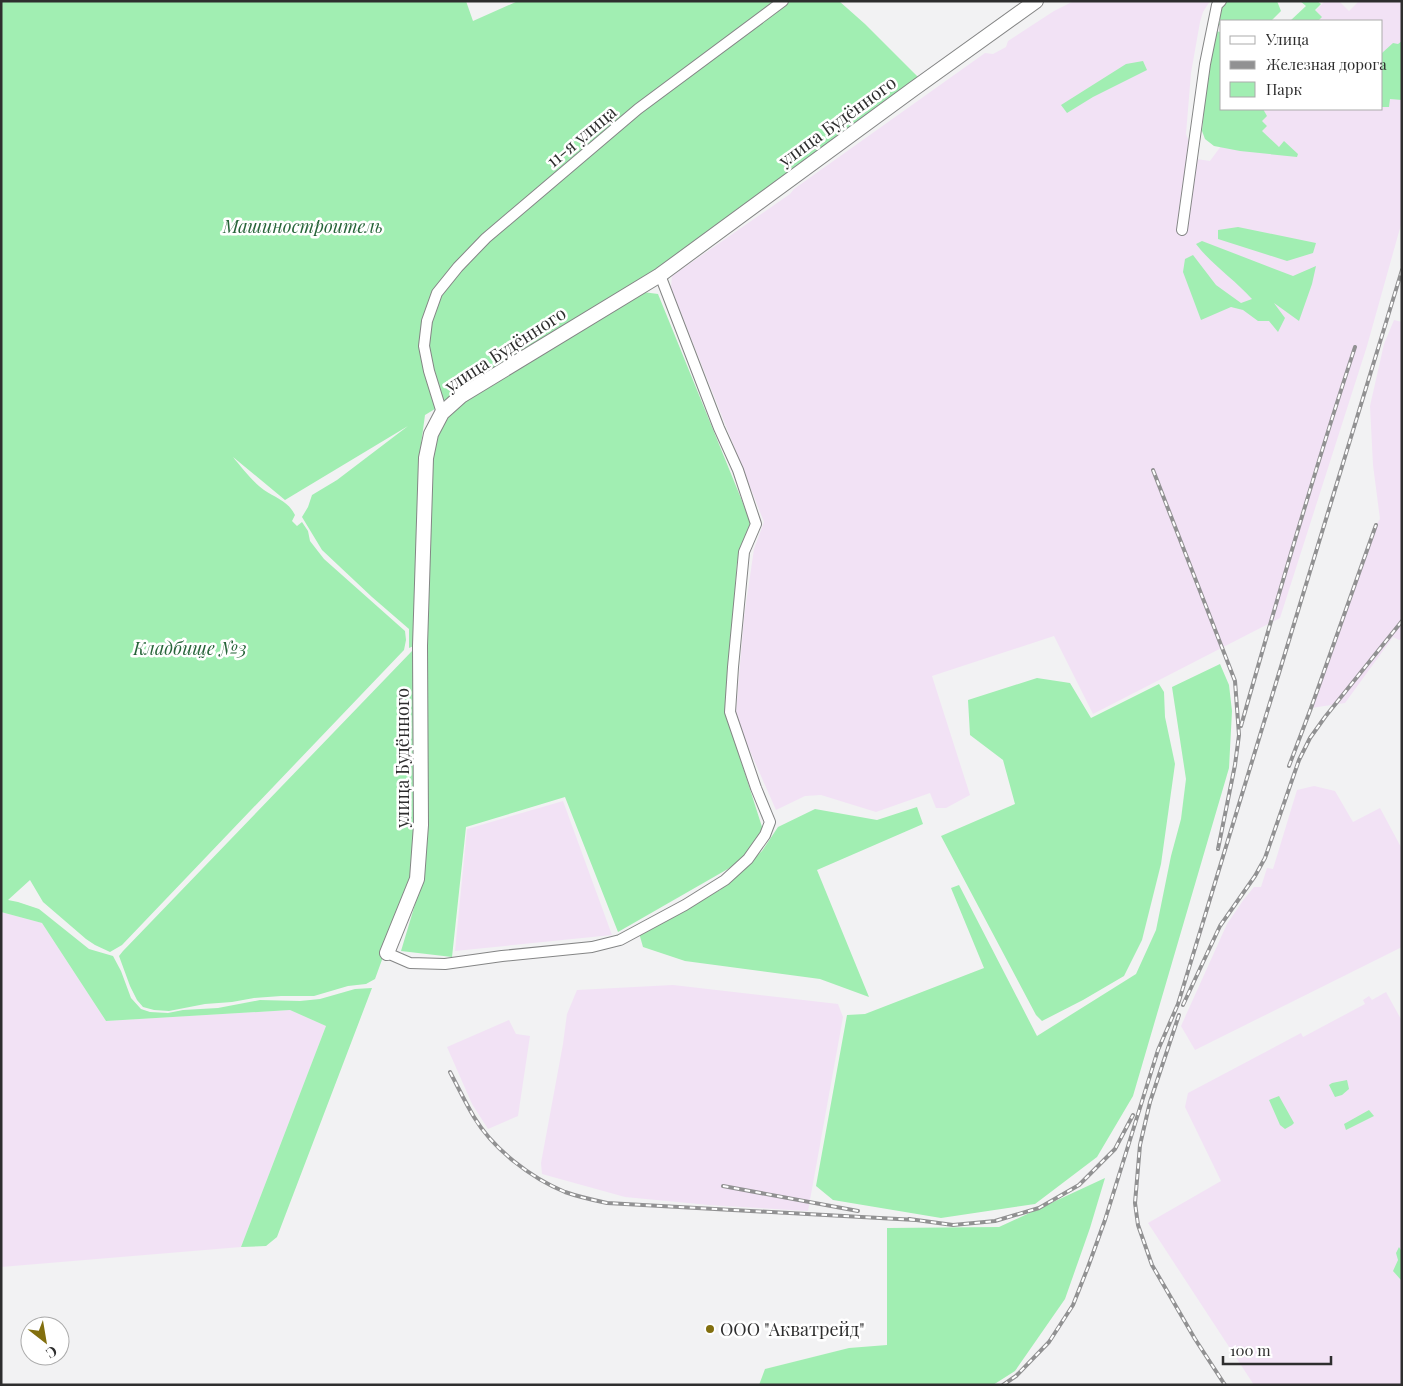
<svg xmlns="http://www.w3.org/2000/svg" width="1403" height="1386" font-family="'Playfair Display',serif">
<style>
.industrial{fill:#f2e2f5}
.green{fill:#a1eeb2}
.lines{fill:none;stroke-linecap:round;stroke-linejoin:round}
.minor-casing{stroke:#848585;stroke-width:12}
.major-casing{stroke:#848585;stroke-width:16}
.minor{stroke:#fff;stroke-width:10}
.major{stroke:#fff;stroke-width:14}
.rail-casing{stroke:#919192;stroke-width:4}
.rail{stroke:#fff;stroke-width:2;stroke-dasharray:5.5;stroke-linecap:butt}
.poi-dot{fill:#826f0e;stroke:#fff;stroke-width:2}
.labels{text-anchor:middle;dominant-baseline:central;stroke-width:5;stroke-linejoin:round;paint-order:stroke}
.street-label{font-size:18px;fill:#2e2e2e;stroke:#fff}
.park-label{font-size:18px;font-style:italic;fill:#276439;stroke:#fff}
.poi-label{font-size:18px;fill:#2e2e2e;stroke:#fff;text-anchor:start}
</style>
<rect width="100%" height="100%" fill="#f2f2f3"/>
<path class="industrial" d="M 1074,1 L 1210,1 L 1203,12 L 1200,22 L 1191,73 L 1186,134 L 1196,159 L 1210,161 L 1248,109 L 1382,109 L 1382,21 L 1317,21 L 1315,11 L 1325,1 L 1339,1 L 1349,11 L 1359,1 L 1402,1 L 1402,221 L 1367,346 L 1280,618 L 1093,714 L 1054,636 L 932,676 L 970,795 L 946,808 L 936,808 L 930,793 L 876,812 L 821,795 L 805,796 L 776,810 L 746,742 L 736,712 L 744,617 L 754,549 L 764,522 L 683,318 L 671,287 L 672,276 L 790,194 L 794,189 L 985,53 L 993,54 L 1006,47 L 1008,41 L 1054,11 Z
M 1394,320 L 1402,322 L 1402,639 L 1399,640 L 1393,637 L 1345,703 L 1311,708 L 1376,525 L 1380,519 L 1373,465 L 1370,406 L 1384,344 Z
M 1314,786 L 1335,791 L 1353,822 L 1380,808 L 1402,849 L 1402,947 L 1195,1050 L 1181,1026 L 1227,924 L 1244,899 L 1254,887 L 1261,887 L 1267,868 L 1273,869 L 1297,790 Z
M 563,801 L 612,935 L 455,951 L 467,829 Z
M 1,912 L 42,923 L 106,1021 L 290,1010 L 326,1026 L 241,1247 L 1,1267 Z
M 673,985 L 838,1004 L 843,1017 L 808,1211 L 709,1205 L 625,1197 L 542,1174 L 541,1163 L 563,1044 L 567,1014 L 577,990 Z
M 1386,992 L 1402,1021 L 1402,1385 L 1254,1385 L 1148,1223 L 1221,1181 L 1185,1107 L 1188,1093 L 1301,1033 L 1303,1037 L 1365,1004 L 1363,1000 L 1369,996 L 1372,1000 Z
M 509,1020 L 516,1034 L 530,1036 L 518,1116 L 488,1129 L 472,1104 L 447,1047 Z"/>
<path class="green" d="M 1,1 L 466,1 L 473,21 L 518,1 L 839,1 L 865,24 L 919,78 L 661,272 L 425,415 L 420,452 L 417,510 L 416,645 L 409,648 L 409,629 L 372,597 L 322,550 L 302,517 L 308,507 L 312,495 L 337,480 L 408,426 L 285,500 L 233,457 C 241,467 255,484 264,490 C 276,498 288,501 295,515 L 292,521 L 297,526 L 302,522 L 308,531 L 310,541 L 324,559 L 405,631 L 406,640 L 404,650 L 122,945 L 110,952 L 95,945 L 86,939 L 43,902 L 30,880 L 8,900 L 18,902 L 39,909 L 89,949 L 113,956 L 121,971 L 131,998 L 141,1009 L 150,1012 L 168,1013 L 183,1010 L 218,1008 L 260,1000 L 300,1001 L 320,999 L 355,989 L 372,988 L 277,1237 L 266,1246 L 241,1247 L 326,1026 L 290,1010 L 106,1021 L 42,923 L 1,912 Z
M 1225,1 L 1277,1 L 1281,11 L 1271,21 L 1222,21 L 1222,26 L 1219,25 L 1216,28 L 1216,30 L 1219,32 L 1222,31 L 1222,109 L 1263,109 L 1267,116 L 1262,121 L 1267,126 L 1262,131 L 1279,147 L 1284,141 L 1298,154 L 1297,157 L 1240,151 L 1214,146 L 1205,139 L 1202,131 C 1205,102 1207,74 1211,46 C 1214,31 1215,14 1225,1 Z
M 1300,1 L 1317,1 L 1321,4 L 1315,10 L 1322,17 L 1318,21 L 1290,21 L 1306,6 Z
M 1402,41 L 1402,100 L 1390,99 L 1389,107 L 1382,107 L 1382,53 L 1393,43 L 1398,44 Z
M 1143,61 L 1147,70 L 1093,97 L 1067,113 L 1061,105 L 1126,64 Z
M 1238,227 L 1316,243 L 1313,253 L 1287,261 L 1218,239 L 1218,230 Z
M 1202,241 L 1293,276 L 1316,266 L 1312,284 L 1299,321 L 1274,303 L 1285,318 L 1278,332 L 1269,321 L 1258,321 L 1243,310 L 1231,307 L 1201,320 L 1183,272 L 1185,259 L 1193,255 L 1216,285 L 1241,303 L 1252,299 C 1234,279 1212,265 1196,244 Z
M 643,292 L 658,294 L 751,523 L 737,562 L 726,714 L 763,830 L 740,862 L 618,932 L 565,797 L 466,827 L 452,957 L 401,951 L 422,881 L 425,635 L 431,452 L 450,411 Z
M 412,651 L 413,652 L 415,847 L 412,877 L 375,979 L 366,984 L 348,986 L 314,996 L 281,996 L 254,998 L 232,1002 L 205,1004 L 169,1011 L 154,1010 L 143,1007 L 137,1000 L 130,986 L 119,956 L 123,951 Z
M 1220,664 L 1229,685 L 1232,711 L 1229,768 L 1133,1096 L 1097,1157 L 1035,1204 L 941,1218 L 833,1200 L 816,1186 L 847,1015 L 865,1014 L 984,968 L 951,888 L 959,885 L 1037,1036 L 1136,974 L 1156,930 L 1171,856 L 1181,819 L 1186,779 L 1172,687 Z
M 1037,678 L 1070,683 L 1091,718 L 1159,684 L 1164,692 L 1165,717 L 1175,764 L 1161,864 L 1142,940 L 1124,976 L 1083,1000 L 1042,1021 L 1036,1015 L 941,836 L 1015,804 L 1003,760 L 970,735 L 968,700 Z
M 917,807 L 923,824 L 817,870 L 869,997 L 820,979 L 685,961 L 643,947 L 639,933 L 720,890 L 762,851 L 778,827 L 815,809 L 877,820 Z
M 1347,1080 L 1349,1089 L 1342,1095 L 1335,1097 L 1329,1085 L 1332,1083 Z
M 1279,1096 L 1294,1123 L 1292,1125 L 1285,1129 L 1280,1125 L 1269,1100 Z
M 1369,1110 L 1374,1116 L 1346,1130 L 1344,1124 Z
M 1105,1178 L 1090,1228 L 1065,1299 L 1015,1371 L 993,1385 L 759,1385 L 765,1369 L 849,1348 L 887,1345 L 887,1228 L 999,1227 Z
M 1399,1247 L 1402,1252 L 1401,1280 L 1393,1271 L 1398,1260 L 1396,1253 Z"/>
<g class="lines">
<defs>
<path id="minor" d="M 1182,230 L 1205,64 L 1217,5 L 1221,1
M 442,413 L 429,371 L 424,346 L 427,321 L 437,293 L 458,267 L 486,238 L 638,109 L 783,1
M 387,953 L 410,963 L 445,964 L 502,956 L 592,947 L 620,940 L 685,905 L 725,880 L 748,859 L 765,835 L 770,822 L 756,788 L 730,712 L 733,667 L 744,552 L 756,524 L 738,470 L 719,428 L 660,275"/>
<path id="major" d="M 387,953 L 417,879 L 421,825 L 420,646 L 426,458 L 431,434 L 442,413 L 461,396 L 660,275 L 912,90 L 1036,1"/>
</defs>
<use href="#minor" class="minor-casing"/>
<use href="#major" class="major-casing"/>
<use href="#minor" class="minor"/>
<use href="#major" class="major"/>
<defs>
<path id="rail" d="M 1153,470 L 1235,681 L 1239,735 L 1235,765 L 1218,849
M 1241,726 C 1277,599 1314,472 1355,347
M 1289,766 L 1311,708 L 1376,525
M 1183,1005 L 1220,926 L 1255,876 L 1265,858 L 1299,760 L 1310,738 L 1325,717 L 1402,621
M 1179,1015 L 1150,1102 L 1140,1145 L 1135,1203 L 1138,1225 L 1152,1265 L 1195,1339 L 1225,1385
M 450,1072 C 458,1087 465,1102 474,1117 C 493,1149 531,1178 565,1192 C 579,1197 593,1200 607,1203 L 916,1220
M 723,1186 L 858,1211
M 909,1219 L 953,1225 L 995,1221 L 1039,1208 L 1079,1185 L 1115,1149 L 1133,1115
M 1003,1385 L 1016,1376 L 1049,1342 L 1073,1305 L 1088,1267 L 1105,1220 L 1158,1050 L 1178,1004 L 1402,270"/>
</defs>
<use href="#rail" class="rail-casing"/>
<use href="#rail" class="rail"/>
</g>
<circle class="poi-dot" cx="710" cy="1329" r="5"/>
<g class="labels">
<g class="street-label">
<text transform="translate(837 121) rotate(-36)">улица Будённого</text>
<text transform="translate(581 136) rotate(-40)">11-я улица</text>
<text transform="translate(505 349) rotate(-33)">улица Будённого</text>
<text transform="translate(402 758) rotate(-90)">улица Будённого</text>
</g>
<g class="park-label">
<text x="303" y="226">Машиностроитель</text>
<text x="190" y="648">Кладбище №3</text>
</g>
<g class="poi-label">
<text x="720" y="1329">ООО "Акватрейд"</text>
</g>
</g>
<rect width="1403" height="1386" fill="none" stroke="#2e2e2e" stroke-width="5"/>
<rect x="1220" y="20" width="162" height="90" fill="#ffffff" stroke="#ababab"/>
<rect x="1230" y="36" width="25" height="8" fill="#ffffff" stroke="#ababab"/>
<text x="1266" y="45" font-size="15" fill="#2e2e2e">Улица</text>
<rect x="1230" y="61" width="25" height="8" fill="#919192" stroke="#ababab"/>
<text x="1266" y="70" font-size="15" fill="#2e2e2e">Железная дорога</text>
<rect x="1230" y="82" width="25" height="15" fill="#a1eeb2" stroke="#ababab"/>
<text x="1266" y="95" font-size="15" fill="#2e2e2e">Парк</text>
<g transform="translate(45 1341) rotate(149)"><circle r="24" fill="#ffffff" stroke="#ababab"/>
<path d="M0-4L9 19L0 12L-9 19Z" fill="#826f0e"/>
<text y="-8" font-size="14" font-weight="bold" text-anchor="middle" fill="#2e2e2e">С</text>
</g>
<path d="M1223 1356v8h108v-8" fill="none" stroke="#2e2e2e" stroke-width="2.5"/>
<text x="1230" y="1356" font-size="15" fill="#2e2e2e" stroke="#ffffff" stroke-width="4" paint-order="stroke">100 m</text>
</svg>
